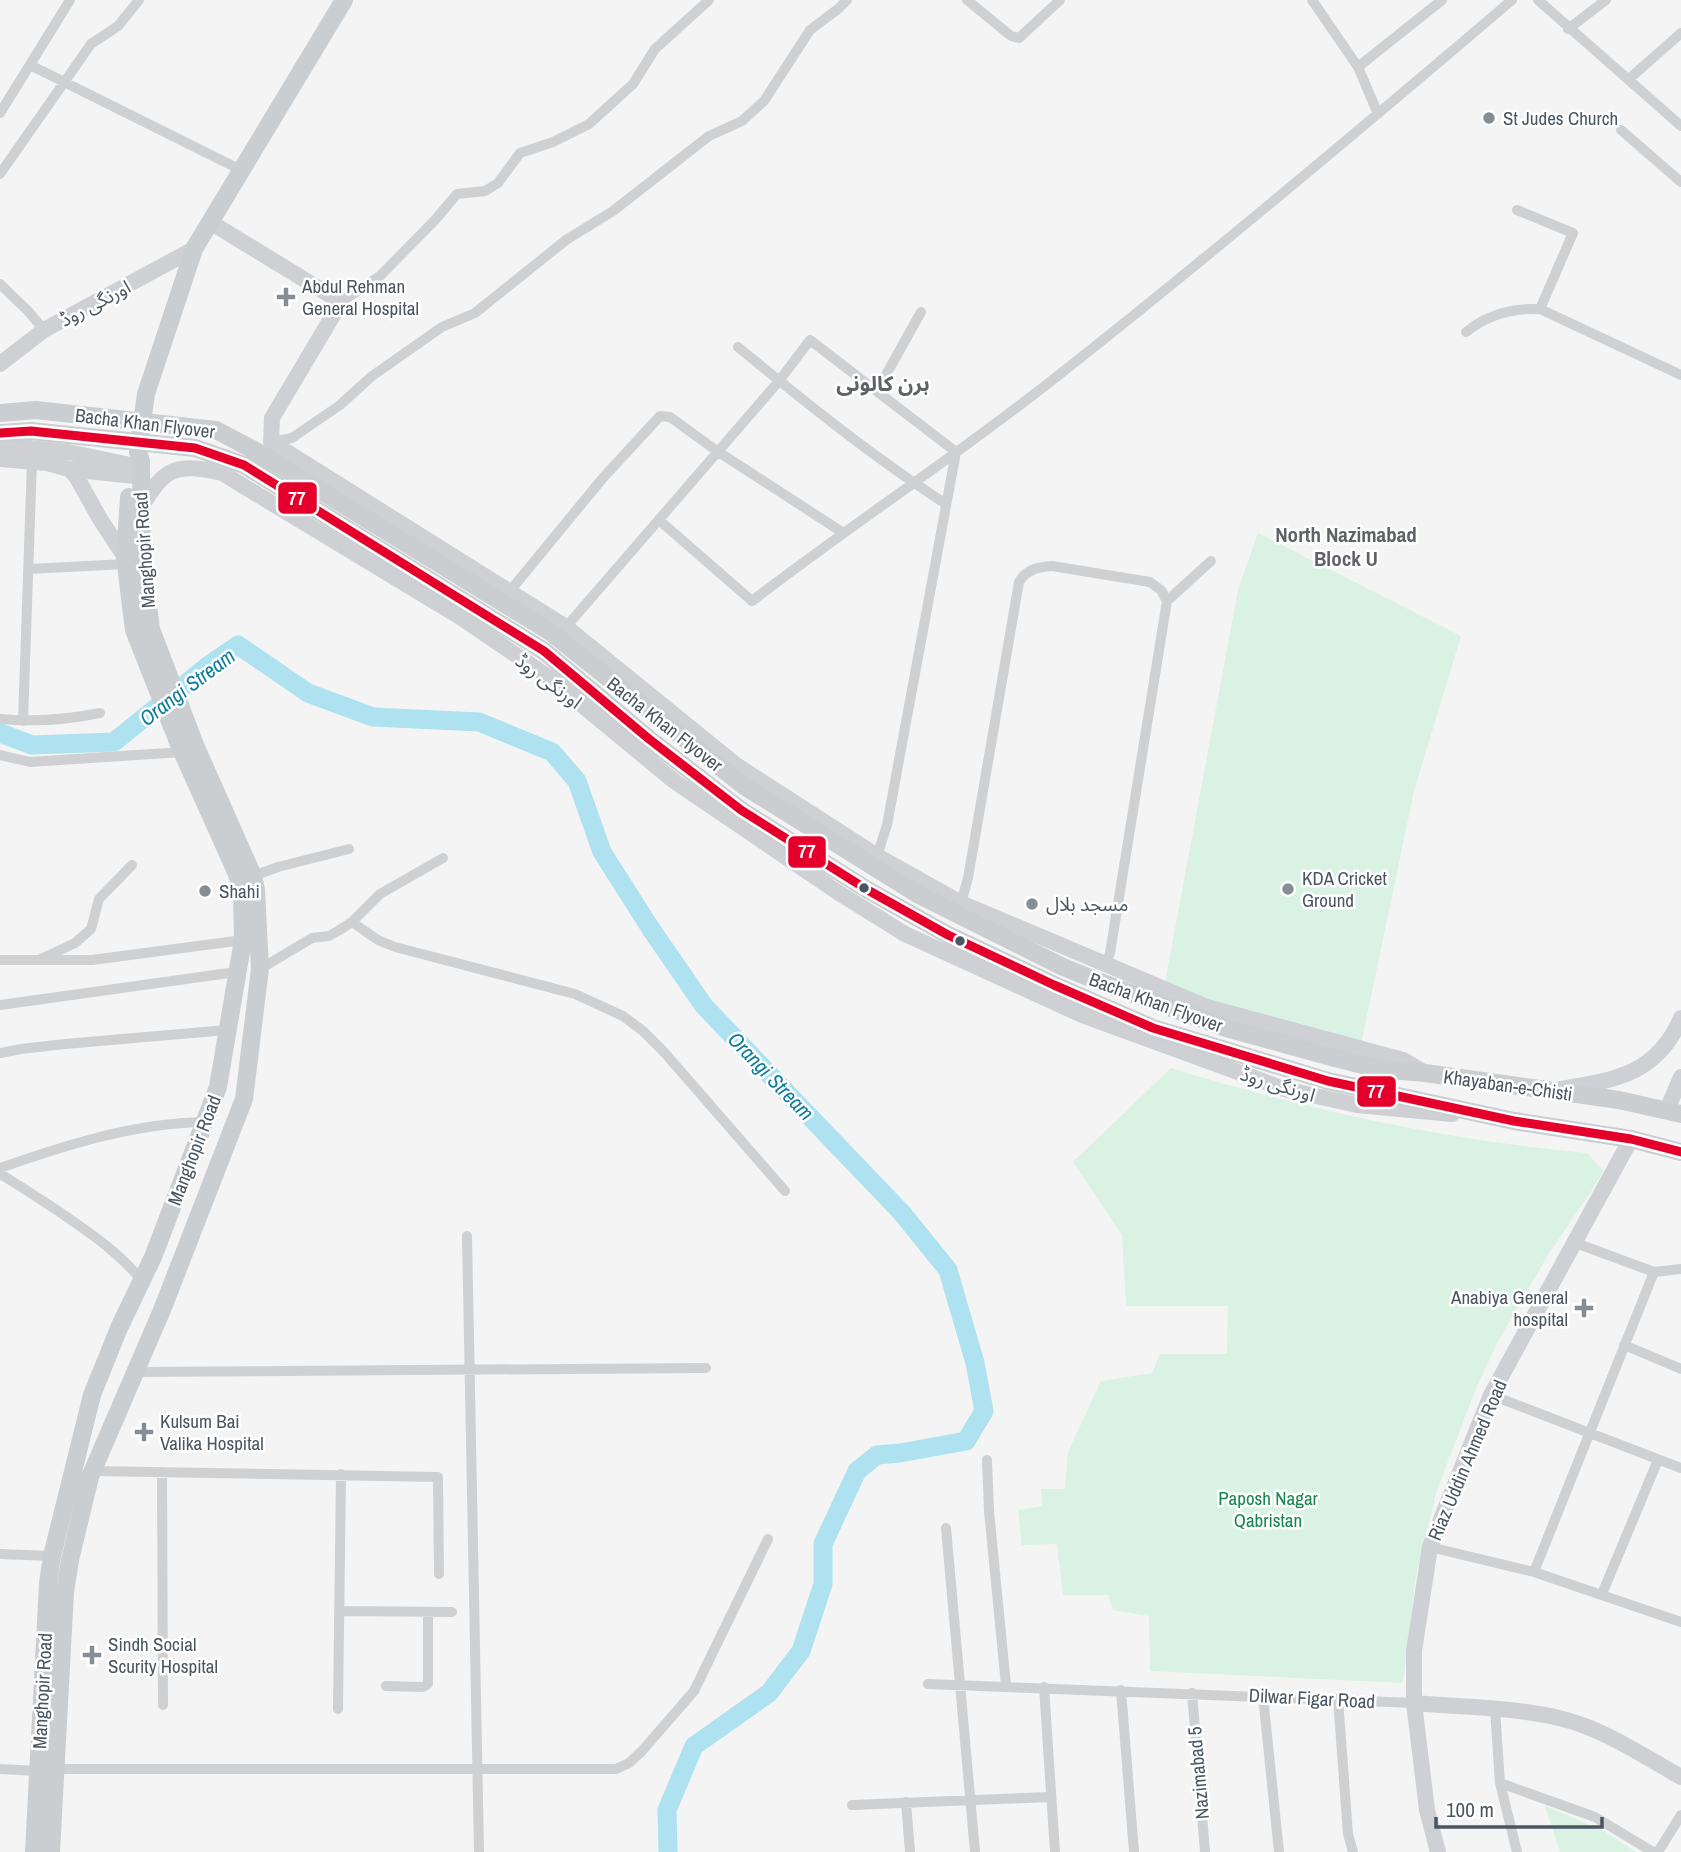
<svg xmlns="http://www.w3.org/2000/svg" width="1681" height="1852" font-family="'Archivo Narrow','Noto Sans Arabic',sans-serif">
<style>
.green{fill:#d9f2e3}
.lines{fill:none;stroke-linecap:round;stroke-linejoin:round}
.river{stroke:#aee2f0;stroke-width:19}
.street{stroke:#ced0d2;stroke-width:10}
.secondary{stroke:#ced0d4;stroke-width:16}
.primary{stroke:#caced1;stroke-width:18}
.primary-bridge{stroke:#caced1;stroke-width:18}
.bus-1-casing{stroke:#fff;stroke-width:14}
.bus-1{stroke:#e4002b;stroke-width:9}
.poi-dot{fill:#868d94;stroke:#fff;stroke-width:2.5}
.bus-dot{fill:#4a5661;stroke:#fff;stroke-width:2.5}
.labels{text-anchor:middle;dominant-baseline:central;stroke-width:5;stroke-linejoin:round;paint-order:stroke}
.poi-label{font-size:19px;fill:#4a5661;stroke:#fff;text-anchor:start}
.street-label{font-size:19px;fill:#4a5661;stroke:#fff}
.park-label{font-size:19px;fill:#17864f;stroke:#fff}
.neighbourhood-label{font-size:21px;font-weight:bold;fill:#5f6368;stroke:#fff}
.water-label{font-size:21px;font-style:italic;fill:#0c7c9b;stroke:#fff}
.line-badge{stroke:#fff;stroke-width:2.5}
.badge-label{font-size:19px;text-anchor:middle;font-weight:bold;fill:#fff}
</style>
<rect width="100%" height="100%" fill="#f4f4f4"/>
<path class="green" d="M 1258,533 L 1461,636 L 1414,791 L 1359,1054 L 1164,988 L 1238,590 Z
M 1171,1068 C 1307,1110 1445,1140 1587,1153 L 1603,1171 L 1592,1190 L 1548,1255 L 1496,1345 L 1475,1391 L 1437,1490 L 1416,1575 L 1403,1683 L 1150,1671 L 1149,1616 L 1113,1610 L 1108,1595 L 1063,1595 L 1057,1544 L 1022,1545 L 1018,1510 L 1042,1506 L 1041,1489 L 1065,1489 L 1068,1452 L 1101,1381 L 1152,1373 L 1160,1354 L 1227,1354 L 1228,1306 L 1126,1306 L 1122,1235 L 1073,1162 Z
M 1545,1806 L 1604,1831 L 1636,1852 L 1560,1852 Z"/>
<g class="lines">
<path class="river" d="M 0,733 L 32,745 L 114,742 L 209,665 L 238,645 L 308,693 L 373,717 L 479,722 L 552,752 L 577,781 L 602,852 L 651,929 L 704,1006 L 902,1213 L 948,1270 L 975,1363 L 984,1411 L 966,1441 L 900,1453 L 877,1455 L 857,1471 L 823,1544 L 823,1584 L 801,1651 L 769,1693 L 694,1746 L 667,1810 L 668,1852"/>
<path class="street" d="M 967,0 L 1011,36 L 1019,38 L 1060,0
M 1312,0 L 1358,67 L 1378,114
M 1538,0 L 1681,126
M 1568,29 L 1606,0
M 30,65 L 241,170
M 1358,67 L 1442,0
M 1629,79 L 1681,33
M 0,113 L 70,0
M 1621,130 L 1681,182
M 0,174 L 91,44 L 118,26 L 139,0
M 1517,210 L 1573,233 L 1540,309
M 0,284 L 28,311 L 44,330
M 341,302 L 380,276 L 435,220 L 457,194 L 485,191 L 498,183 L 520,153 L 553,142 L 589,124 L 633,84 L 655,49 L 709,0
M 1466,332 C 1488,314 1512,308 1540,309 L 1681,375
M 738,347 C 805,402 873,457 946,504
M 877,391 L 921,312
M 271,442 L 292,438 L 340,405 L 372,376 L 442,327 L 475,313 L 566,240 L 613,211 L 709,136 L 742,121 L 764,101 L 810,30 L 838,9 L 847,0
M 659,520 L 752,601 C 851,525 956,456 1055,378 C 1210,256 1362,128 1512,0
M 29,569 L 126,564
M 510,591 L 602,479 L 660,416 L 670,417 L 717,451 L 842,532
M 1167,601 L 1211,561
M 566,627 L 779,381 L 810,340 L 956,452
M 0,719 C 34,722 66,720 100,713
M 23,721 L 32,461
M 0,755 L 30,762 L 183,752
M 877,856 L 887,825 L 956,452
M 253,876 L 278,867 L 349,849
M 961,903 L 968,878 L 1019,582 C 1027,569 1038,567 1052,566 L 1150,582 L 1161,590 L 1167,601 L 1110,953 L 1106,964
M 352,922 L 378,940 L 395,947 L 575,994 L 623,1016 L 643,1031 L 664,1052 L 785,1191
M 41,959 L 75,943 L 91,929 L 99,899 L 132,865
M 0,960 L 92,960 L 243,940
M 260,969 L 312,938 L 329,936 L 338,931 L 352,922 L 380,894 L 443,858
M 0,1005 L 236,972
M 0,1053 L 21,1049 L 65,1044 L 227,1030
M 0,1168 C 66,1145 134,1123 205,1122
M 0,1174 C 21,1186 41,1200 61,1213 C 90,1233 120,1253 142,1281
M 467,1236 L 479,1852
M 1573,1242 L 1654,1272 L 1681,1269
M 1624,1345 L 1681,1369
M 135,1372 L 706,1368
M 1491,1395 L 1681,1468
M 987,1460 L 989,1511 L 1006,1685
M 92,1471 L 438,1477 L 439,1574
M 162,1472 L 163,1705
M 946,1528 L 975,1852
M 1430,1547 L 1534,1572 L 1681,1622
M 0,1554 L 52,1556
M 1534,1572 L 1654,1272
M 1602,1594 L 1658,1460
M 340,1611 L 452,1612
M 928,1684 L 1414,1703
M 386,1686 L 423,1687 L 428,1684 L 428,1612
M 1044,1687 L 1055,1852
M 1121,1690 L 1134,1852
M 1192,1693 L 1205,1852
M 1263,1696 L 1279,1852
M 1338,1699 L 1348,1834 L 1353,1852
M 338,1709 L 341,1474
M 1495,1709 L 1500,1783 L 1517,1852
M 0,1769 L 38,1771
M 55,1769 L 616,1769 L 629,1763 L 642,1751 L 694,1691 L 768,1539
M 1500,1783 L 1595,1817 L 1653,1852
M 906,1802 L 910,1852
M 852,1805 L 1050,1797
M 1658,1852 L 1681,1815"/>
<path class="secondary" d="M 210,222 L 341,302 L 272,418 L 271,442 L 566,627 L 736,765 L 877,856 L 961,903 L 1207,1007 L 1403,1060 L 1425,1073
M 0,364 L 44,330 L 194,249
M 0,445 L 68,452 L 140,467
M 0,459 L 47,463 L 69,469 L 76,476 L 100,519 L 125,557
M 69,469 L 134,476
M 140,509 C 164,468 175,462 222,473 L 460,617 L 547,676 L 674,781 L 839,893 L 905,934 L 1082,1015 L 1284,1089 L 1357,1105 L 1452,1114
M 1561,1089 C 1616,1080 1657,1074 1681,1018
M 1667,1110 L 1681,1077
M 1414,1703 C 1462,1707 1512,1707 1559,1718 C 1603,1728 1643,1756 1681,1777
M 1438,1852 L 1427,1810 L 1414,1703 L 1414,1651 L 1430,1547 L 1491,1395 L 1631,1139"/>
<path class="primary" d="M 1335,1058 L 1378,1069 L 1425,1073 L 1619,1100 L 1681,1114
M 1328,1081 L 1514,1121 L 1631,1139 L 1681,1152
M 34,1852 L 48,1583 L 52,1556 L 92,1395 L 119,1328 L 153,1257 L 218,1087 L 243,940 L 242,896 L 237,874 L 180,747 L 134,630 L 125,557 L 129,497
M 51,1852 L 65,1592 L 70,1560 L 90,1477 L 162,1310 L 244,1099 L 260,969 L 256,890 L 253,876 L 195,745 L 151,629 L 142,558 L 141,461 L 138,452 L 146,394 L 194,249 L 344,0"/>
<path class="primary-bridge" d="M 0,413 L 36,410 L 216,430 L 254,450 L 549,631 L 744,786 L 919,895 L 1061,966 L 1100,982 L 1226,1028 L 1335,1058
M 0,433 L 31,431 L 195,448 L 244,465 L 544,651 L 649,739 L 741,810 L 866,889 L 948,935 L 1054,985 L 1153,1028 L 1328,1081"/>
<defs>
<path id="bus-1" d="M 0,433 L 31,431 L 195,448 L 244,465 L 544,651 L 649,739 L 741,810 L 866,889 L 948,935 L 1054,985 L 1153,1028 L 1328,1081 L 1514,1121 L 1631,1139 L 1681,1152"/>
</defs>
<use href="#bus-1" class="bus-1-casing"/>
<use href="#bus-1" class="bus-1"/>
</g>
<g class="poi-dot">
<circle cx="1489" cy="118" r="7"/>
<path d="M282.5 286.5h7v7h7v7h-7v7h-7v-7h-7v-7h7z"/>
<circle cx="1288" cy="889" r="7"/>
<circle cx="205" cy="891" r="7"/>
<circle cx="1032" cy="904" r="7"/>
<path d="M1580.5 1297.5h7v7h7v7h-7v7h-7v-7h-7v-7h7z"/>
<path d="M140.5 1421.5h7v7h7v7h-7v7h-7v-7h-7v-7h7z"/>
<path d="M88.5 1644.5h7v7h7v7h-7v7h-7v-7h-7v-7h7z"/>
</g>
<g class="bus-dot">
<circle cx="864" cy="888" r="6"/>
<circle cx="960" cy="941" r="6"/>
</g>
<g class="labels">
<g class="poi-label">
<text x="1503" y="118">St Judes Church</text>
<text x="302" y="286">Abdul Rehman<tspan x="302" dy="22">General Hospital</tspan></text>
<text x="1302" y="878">KDA Cricket<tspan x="1302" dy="22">Ground</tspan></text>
<text x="219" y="891">Shahi</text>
<text x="1046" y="904">مسجد بلال</text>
<text x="1568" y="1297" text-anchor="end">Anabiya General<tspan x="1568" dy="22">hospital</tspan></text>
<text x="160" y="1421">Kulsum Bai<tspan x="160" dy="22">Valika Hospital</tspan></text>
<text x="108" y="1644">Sindh Social<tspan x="108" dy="22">Scurity Hospital</tspan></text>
</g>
<g class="street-label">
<text transform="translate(95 303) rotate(-28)">اورنگی روڈ</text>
<text transform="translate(145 423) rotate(7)">Bacha Khan Flyover</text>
<text transform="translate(144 550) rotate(-94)">Manghopir Road</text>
<text transform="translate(549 681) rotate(37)">اورنگی روڈ</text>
<text transform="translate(665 724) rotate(38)">Bacha Khan Flyover</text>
<text transform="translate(1156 1002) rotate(20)">Bacha Khan Flyover</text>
<text transform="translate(1278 1084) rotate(17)">اورنگی روڈ</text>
<text transform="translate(1508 1085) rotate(8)">Khayaban-e-Chisti</text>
<text transform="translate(194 1150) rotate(-69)">Manghopir Road</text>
<text transform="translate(1467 1460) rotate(-67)">Riaz Uddin Ahmed Road</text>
<text transform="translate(42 1691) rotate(-87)">Manghopir Road</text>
<text transform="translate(1312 1698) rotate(3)">Dilwar Figar Road</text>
<text transform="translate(1198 1773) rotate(-95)">Nazimabad 5</text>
</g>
<g class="park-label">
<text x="1268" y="1498">Paposh Nagar<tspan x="1268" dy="22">Qabristan</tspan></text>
</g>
<g class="neighbourhood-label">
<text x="883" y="383">ہرن کالونی</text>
<text x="1346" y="534">North Nazimabad<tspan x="1346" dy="24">Block U</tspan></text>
</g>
<g class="water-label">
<text transform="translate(187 687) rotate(-37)">Orangi Stream</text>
<text transform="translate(771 1076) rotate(46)">Orangi Stream</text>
</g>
</g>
<g class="line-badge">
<rect x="277" y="481" width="41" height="34" rx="7" fill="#e4002b"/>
<rect x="787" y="835" width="40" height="34" rx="7" fill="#e4002b"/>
<rect x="1356" y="1075" width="41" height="33" rx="7" fill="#e4002b"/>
</g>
<g class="badge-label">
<text x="297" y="505">77</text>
<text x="807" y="858">77</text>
<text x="1376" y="1098">77</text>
</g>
<path d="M1436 1817v10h166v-10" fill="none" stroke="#4a5661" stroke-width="3.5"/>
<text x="1446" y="1817" font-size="21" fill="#4a5661" stroke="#ffffff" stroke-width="5" paint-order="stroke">100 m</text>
</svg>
